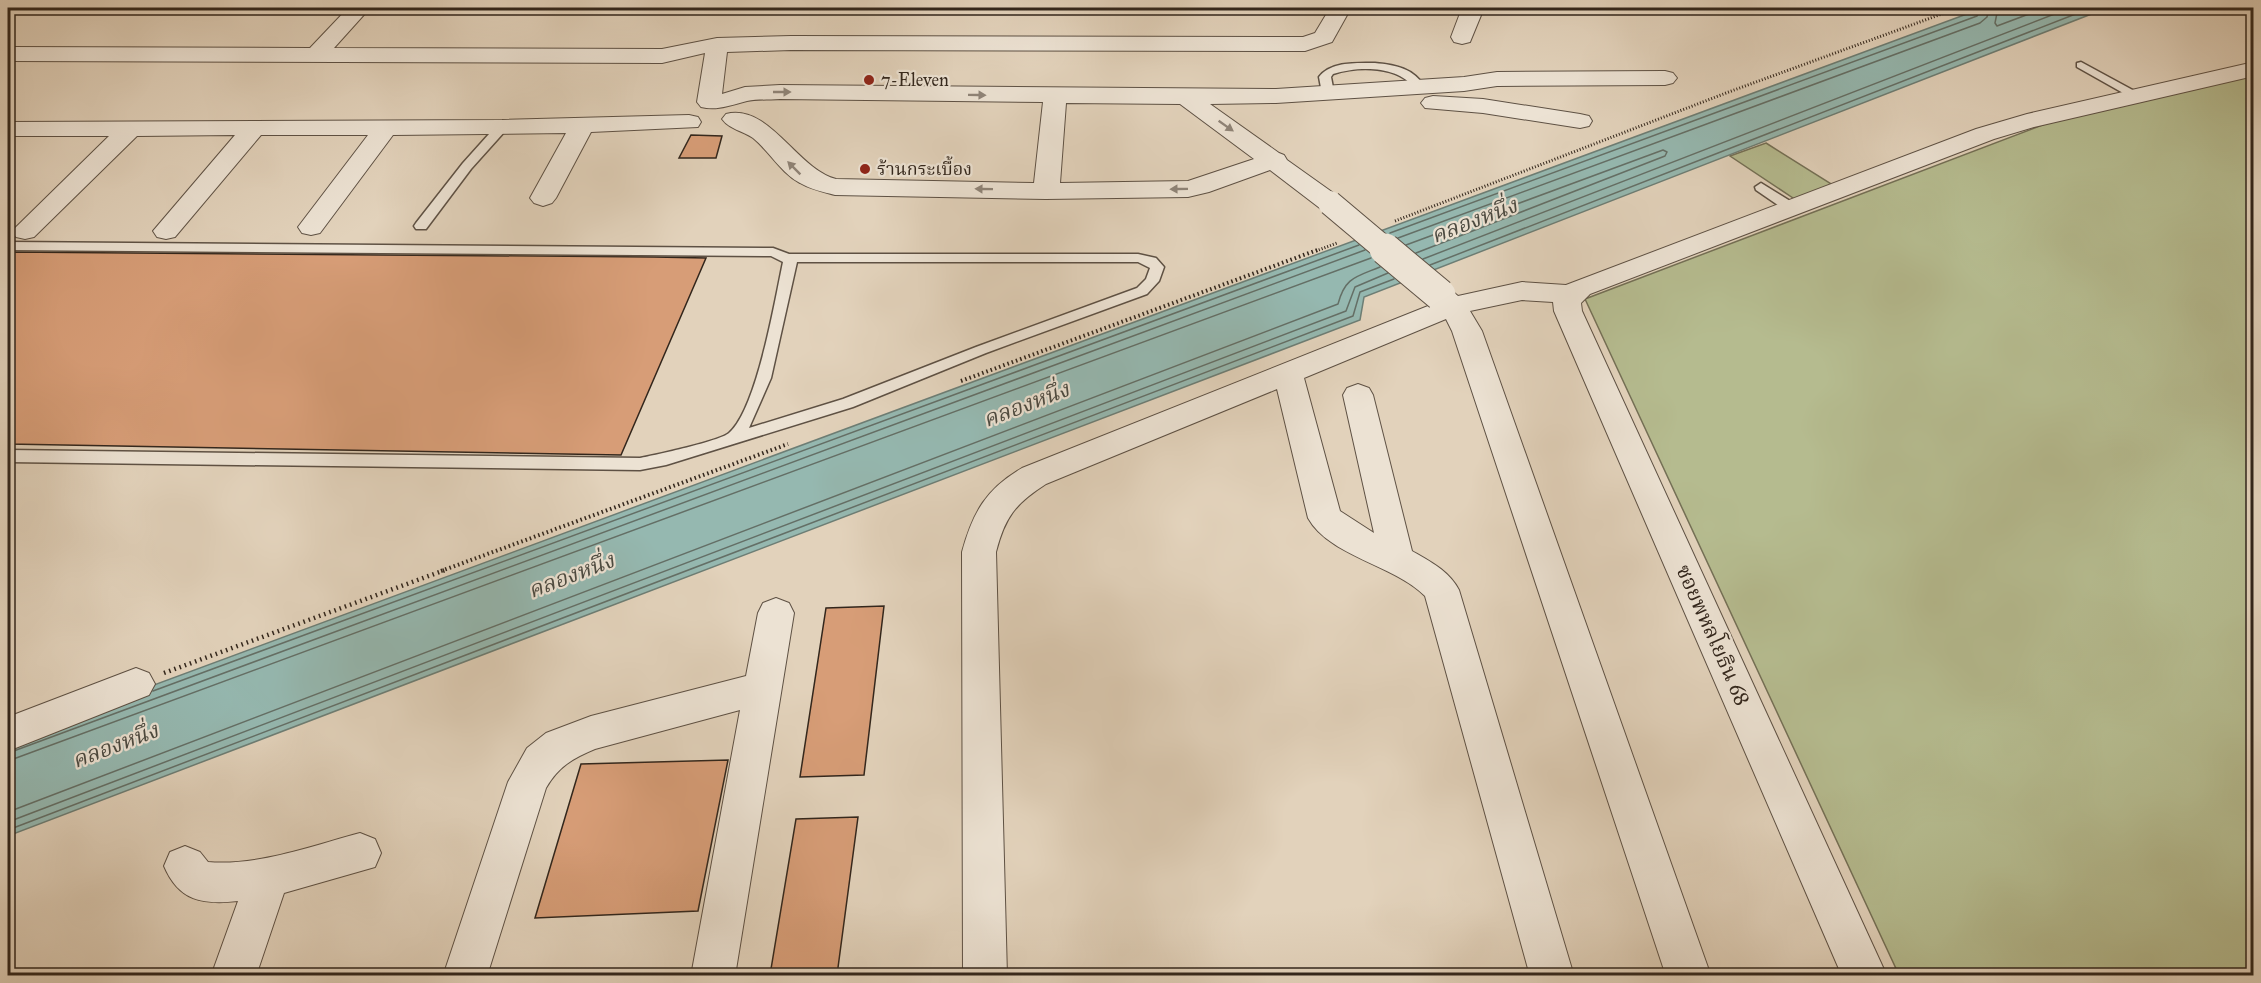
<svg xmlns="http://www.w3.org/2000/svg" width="2261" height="983" font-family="'IM FELL Great Primer','Noto Serif Thai',serif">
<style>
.green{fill:#b5bb8f;stroke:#747056;stroke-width:1.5}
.water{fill:#95b8b0;stroke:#6d7e75;stroke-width:1.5}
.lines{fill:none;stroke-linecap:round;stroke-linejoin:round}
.shore{stroke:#646f66;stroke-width:1.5}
.building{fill:#d79d77;stroke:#32261c;stroke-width:1.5}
.service-casing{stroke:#5e5144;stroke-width:3}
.minor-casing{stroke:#5e5144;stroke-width:2}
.path-far2{stroke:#32261c;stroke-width:3;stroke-dasharray:1 2;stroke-linecap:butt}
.path-far1{stroke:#32261c;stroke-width:4;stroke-dasharray:1.5 3;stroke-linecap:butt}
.path{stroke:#32261c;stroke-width:4.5;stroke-dasharray:1.5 4;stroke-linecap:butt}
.service{fill:#ece2d3;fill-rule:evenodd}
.minor{fill:#ece2d3;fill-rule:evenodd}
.minor-bridge-far1-casing{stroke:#5e5144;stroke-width:26;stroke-linecap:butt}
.minor-bridge-casing{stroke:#5e5144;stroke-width:33;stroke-linecap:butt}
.minor-bridge-far1{stroke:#ece2d3;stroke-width:24}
.minor-bridge{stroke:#ece2d3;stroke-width:31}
.oneway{fill:#8f8478}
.poi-dot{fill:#8f2418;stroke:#ece2d3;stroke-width:2}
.labels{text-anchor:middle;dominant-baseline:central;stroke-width:4.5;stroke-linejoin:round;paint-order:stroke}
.far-poi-label{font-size:18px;fill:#32261c;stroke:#ece2d3;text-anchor:start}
.street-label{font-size:21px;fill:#32261c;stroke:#ece2d3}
.water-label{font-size:22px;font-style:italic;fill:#4b4a41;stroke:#ece2d3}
</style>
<rect width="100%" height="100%" fill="#e2d2bb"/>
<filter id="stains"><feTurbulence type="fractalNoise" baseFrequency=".00333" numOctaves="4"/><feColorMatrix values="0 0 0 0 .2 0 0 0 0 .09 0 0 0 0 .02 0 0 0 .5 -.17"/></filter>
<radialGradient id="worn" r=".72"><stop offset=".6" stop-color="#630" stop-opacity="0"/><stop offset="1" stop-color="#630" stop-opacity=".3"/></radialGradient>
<path class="green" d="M 2253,73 L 2253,975 L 1899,975 L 1585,299 L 2061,118 Z
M 1766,143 L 1833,185 L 1796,200 L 1730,156 Z"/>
<path class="water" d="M 1983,8 L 2107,8 L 1364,297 L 1360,320 L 8,836 L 8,739 Z"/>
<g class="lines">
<path class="shore" d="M 1998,8 L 1995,23 L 1997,26 L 2045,8
M 1390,233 L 1977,16 L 1982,8
M 1398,238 L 1980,23 L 1987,17 L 1989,8
M 1406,245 L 1663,150 L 1667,152 L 1665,156 L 1416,253
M 1423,259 L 2070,8
M 1430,265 L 2091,8
M 153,691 L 1359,245
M 11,752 L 1365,250
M 8,761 L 1371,258
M 8,812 L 1338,304 C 1345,277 1356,277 1380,267
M 8,822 L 1346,311 L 1355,287 L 1388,273
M 8,830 L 1353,316 L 1360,292 L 1394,279"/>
</g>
<path class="building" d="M 691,135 L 722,136 L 716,158 L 679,158 Z
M 8,252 L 654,257 L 706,258 L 621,455 L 8,444 Z
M 884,606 L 864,775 L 800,777 L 826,608 Z
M 728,760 L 698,911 L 535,918 L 581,764 Z
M 858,817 L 837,975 L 770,975 L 796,819 Z"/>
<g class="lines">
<defs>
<path id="service" d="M 2081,62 L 2140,94 L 2142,96 L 2140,98 L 2132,98 L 2077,67 L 2077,63 Z
M 1375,63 C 1396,65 1413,68 1425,87 L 1423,89 L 1415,89 C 1399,65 1358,66 1333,74 L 1331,77 L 1334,93 L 1328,97 L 1322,93 L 1319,77 C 1331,61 1357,63 1375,63 Z
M 502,123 L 508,127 L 506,130 L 471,169 L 426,229 L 416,229 L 414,226 L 416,223 L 463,163 L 498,124 Z
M 1761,183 L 1795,204 L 1797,207 L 1795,210 L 1785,210 L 1756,190 L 1755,187 Z
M 8,242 L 773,248 L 789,254 L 1138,254 L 1156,258 L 1164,267 L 1159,281 L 1147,294 L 986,353 L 853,407 L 666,465 L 640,470 L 8,462 L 8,450 L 640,458 C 655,455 720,441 729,433 C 757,409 775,300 783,262 L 771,256 L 8,250 ZM 797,262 L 1138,262 L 1150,268 L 1146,279 L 1137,288 L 976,347 L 843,399 L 749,428 L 771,378 Z"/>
<path id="minor" d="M 348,8 L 370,8 L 334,48 L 662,49 L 717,38 L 791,36 L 1303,37 L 1315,33 L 1330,8 L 1351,8 L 1332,42 L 1305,51 L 791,50 L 727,52 L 722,94 L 745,87 L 780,85 L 1276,89 L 1464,77 L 1497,72 L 1665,71 L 1673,73 L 1677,78 L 1673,83 L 1665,85 L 1497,86 L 1464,91 L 1276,103 L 1210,104 L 1279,153 L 1284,155 L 1287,160 L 1339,197 L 1343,203 L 1339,209 L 1330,211 L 1321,209 L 1270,170 L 1209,192 L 1188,197 L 1046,199 L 835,195 C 823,192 810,189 800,183 C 781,173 770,152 753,138 C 743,131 729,129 722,119 L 726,114 C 769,103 797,169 836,179 L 1034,183 L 1043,102 L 780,99 C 769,100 757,99 747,101 C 731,105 717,111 701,107 L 697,102 L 705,53 L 662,63 L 8,61 L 8,47 L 310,48 ZM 1066,103 L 1180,104 L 1254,159 L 1188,181 L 1060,183 Z
M 1462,8 L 1484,8 L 1470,42 L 1462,44 L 1454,42 L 1451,37 Z
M 2254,62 L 2254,76 L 2034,127 L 1994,139 L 1590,294 L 1581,303 L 1582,311 L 1887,976 L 1842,976 L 1554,311 L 1553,302 L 1522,300 L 1470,311 L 1482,331 L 1711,976 L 1666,976 L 1452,331 L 1446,319 L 1304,378 L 1340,511 L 1374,533 L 1343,395 L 1347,388 L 1358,384 L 1369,388 L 1373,395 L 1412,551 C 1431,562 1449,571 1459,590 L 1574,976 L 1530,976 L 1425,596 C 1394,565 1329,556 1308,518 L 1277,389 L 1046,484 C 1015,504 1005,517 996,552 L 1007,976 L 963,976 L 962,552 C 973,512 986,489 1022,468 L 1433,304 L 1426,295 L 1430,289 C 1442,285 1449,288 1458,296 L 1522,282 L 1566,285 L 1976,129 L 2027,114 Z
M 1433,96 L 1483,99 L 1580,114 L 1589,116 L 1592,121 L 1589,126 L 1580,128 L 1483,113 L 1425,108 L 1421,103 L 1425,98 Z
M 689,115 L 698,117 L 701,122 L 698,127 L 591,132 L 556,198 L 552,203 L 543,206 L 534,203 L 530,198 L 566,133 L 393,135 L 320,233 L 311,235 L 302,233 L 298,227 L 368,135 L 261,135 L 175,237 L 166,239 L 157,237 L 153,231 L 235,135 L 137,136 L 34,237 L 25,239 L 16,237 L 12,231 L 109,136 L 8,136 L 8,122 L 502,120 Z
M 776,598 L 789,603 L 794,613 L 735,976 L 691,976 L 740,710 L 595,749 C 573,758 558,767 546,788 L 487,976 L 443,976 L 508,782 L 527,748 L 546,733 L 591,716 L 746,676 L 758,613 L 763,603 Z
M 136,668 L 149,673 L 155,684 L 149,695 L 8,751 L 8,717 Z
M 360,833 L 375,839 L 381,853 L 375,867 L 284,893 L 256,976 L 211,976 L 238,901 C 202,905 179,901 164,866 L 170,852 L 185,846 L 200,852 L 208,862 C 259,866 311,846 360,833 Z"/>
</defs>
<use href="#service" class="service-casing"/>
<use href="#minor" class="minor-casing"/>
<path class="path-far2" d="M 1395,221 L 1726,93 L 1958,8
M 1316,251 L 1337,243"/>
<path class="path-far1" d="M 961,381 L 1320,249
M 441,571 L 788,444"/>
<path class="path" d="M 164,673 L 445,570"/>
<use href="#service" class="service"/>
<use href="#minor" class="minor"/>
<defs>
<path id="minor-bridge-far1" d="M 1330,203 L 1387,251"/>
<path id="minor-bridge" d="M 1385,249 L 1440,295"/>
</defs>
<use href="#minor-bridge-far1" class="minor-bridge-far1-casing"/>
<use href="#minor-bridge" class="minor-bridge-casing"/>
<use href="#minor-bridge-far1" class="minor-bridge-far1"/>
<use href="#minor-bridge" class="minor-bridge"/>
</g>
<defs><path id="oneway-solid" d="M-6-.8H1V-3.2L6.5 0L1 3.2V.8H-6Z" transform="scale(1.5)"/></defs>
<g class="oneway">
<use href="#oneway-solid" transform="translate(782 92)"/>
<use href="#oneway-solid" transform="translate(977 95) rotate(1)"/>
<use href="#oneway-solid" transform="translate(1226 126) rotate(35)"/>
<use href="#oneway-solid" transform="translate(794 168) rotate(-135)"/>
<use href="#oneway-solid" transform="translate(984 189) rotate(-179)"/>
<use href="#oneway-solid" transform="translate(1179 189) rotate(179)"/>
</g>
<g class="poi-dot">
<circle cx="869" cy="80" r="6"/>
<circle cx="865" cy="169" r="6"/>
</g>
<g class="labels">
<g class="far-poi-label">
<text x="881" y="80">7-Eleven</text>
<text x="877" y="169">ร้านกระเบื้อง</text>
</g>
<g class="street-label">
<text transform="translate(1713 635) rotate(66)">ซอยพหลโยธิน 68</text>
</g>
<g class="water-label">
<text transform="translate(1474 220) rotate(-21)">คลองหนึ่ง</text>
<text transform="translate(1026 404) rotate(-21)">คลองหนึ่ง</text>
<text transform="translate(571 575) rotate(-21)">คลองหนึ่ง</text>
<text transform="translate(115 745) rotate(-21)">คลองหนึ่ง</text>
</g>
</g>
<rect width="2261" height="983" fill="none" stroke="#e2d2bb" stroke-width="30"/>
<rect x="9" y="9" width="2243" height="965" fill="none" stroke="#32261c" stroke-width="3"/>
<rect x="15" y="15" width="2231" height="953" fill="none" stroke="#32261c" stroke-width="1.5"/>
<rect width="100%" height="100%" filter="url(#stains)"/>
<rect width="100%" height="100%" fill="url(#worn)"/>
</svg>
